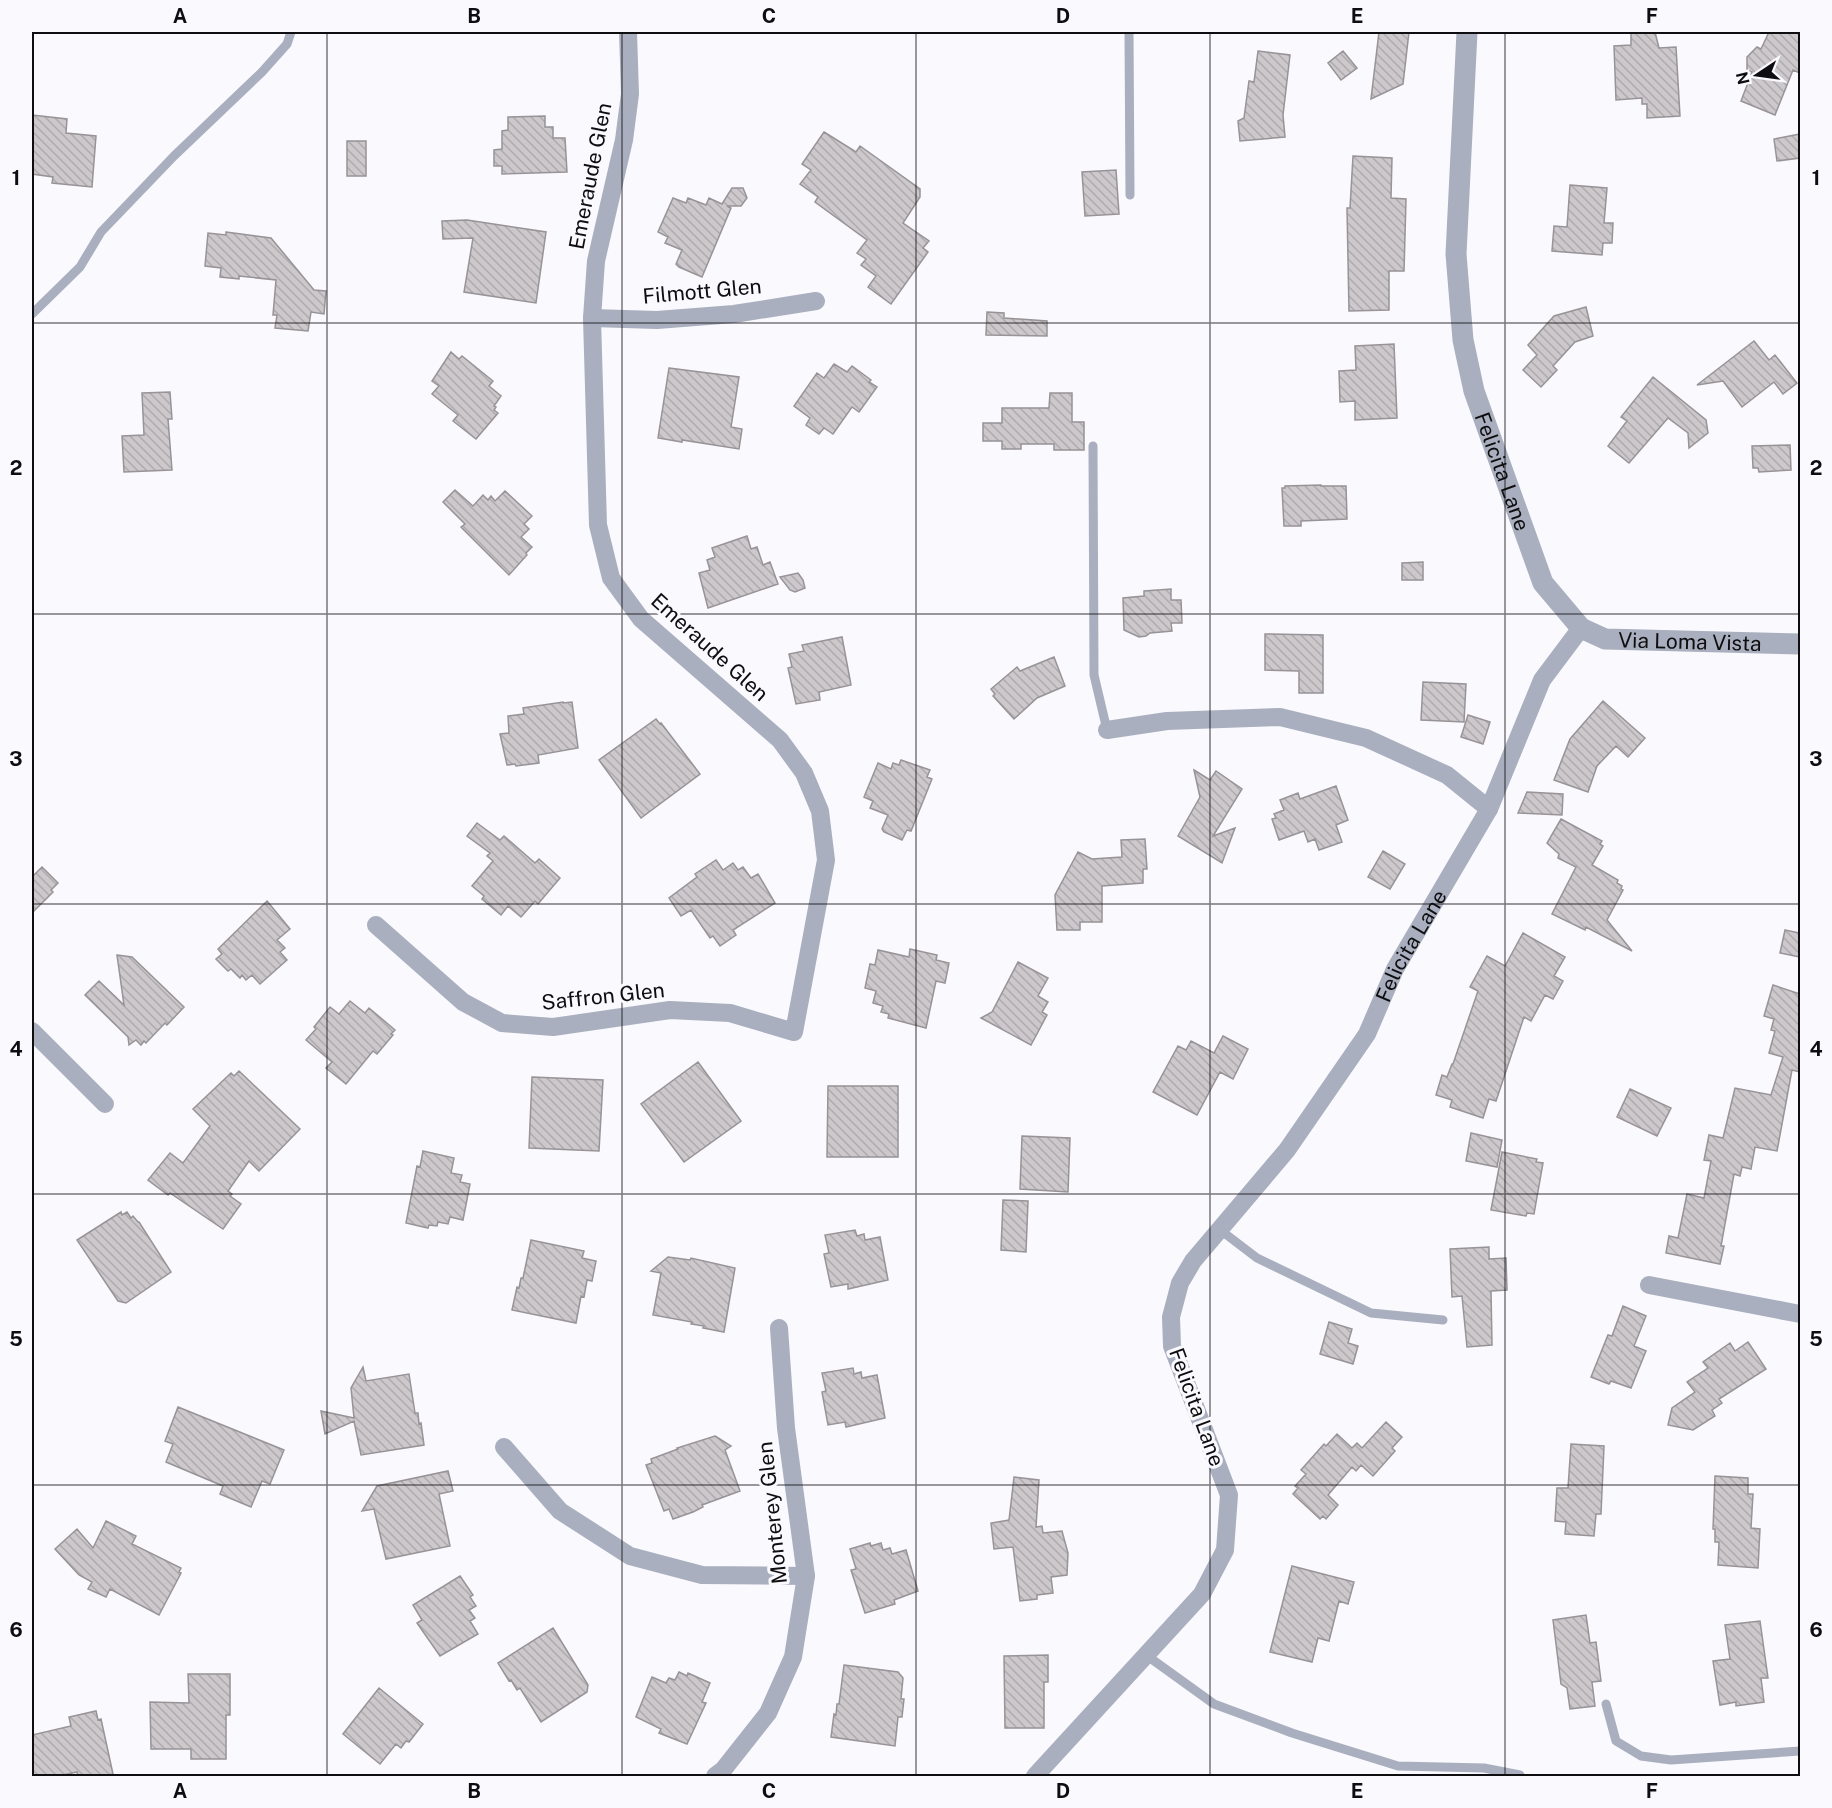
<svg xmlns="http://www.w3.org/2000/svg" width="1832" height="1808" font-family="'Public Sans',sans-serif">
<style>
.building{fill:url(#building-back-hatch);stroke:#979396;stroke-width:1.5}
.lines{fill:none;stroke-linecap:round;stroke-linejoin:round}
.service{stroke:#a9afbe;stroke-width:9}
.minor{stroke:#a9afbe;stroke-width:18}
.tertiary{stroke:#a9afbe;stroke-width:21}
.grid{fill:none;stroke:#0e0d0f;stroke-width:1.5;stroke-opacity:0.55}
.labels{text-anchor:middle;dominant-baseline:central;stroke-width:6;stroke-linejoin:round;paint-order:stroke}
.street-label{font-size:21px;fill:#0e0d0f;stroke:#faf9fe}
.neatline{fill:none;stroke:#0e0d0f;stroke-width:2}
.grid-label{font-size:20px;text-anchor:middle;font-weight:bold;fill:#0e0d0f}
</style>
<defs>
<pattern id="building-back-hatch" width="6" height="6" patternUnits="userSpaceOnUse" patternTransform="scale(1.5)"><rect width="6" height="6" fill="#ccc8cb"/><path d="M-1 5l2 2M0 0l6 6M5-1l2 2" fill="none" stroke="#aeabad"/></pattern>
</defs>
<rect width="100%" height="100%" fill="#faf9fe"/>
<path class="building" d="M 1379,32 L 1409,32 L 1403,84 L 1371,99 Z
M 1631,32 L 1655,32 L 1659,48 L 1676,47 L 1680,116 L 1647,118 L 1647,104 L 1642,104 L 1642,98 L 1616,100 L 1614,46 L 1631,45 Z
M 1769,32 L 1800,32 L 1800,73 L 1793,70 L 1775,115 L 1741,101 L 1752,72 L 1747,70 L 1747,57 L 1757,47 L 1761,49 Z
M 1258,51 L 1290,55 L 1283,115 L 1285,137 L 1240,141 L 1238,121 L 1244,118 L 1249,81 L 1254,82 Z
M 1343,51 L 1357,68 L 1341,80 L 1328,63 Z
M 32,115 L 67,119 L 66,133 L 96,136 L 92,187 L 52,183 L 53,177 L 32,174 Z
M 545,116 L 545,127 L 553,127 L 553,138 L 565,138 L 567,172 L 502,174 L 502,166 L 494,166 L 494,150 L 502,149 L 502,131 L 508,130 L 508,117 Z
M 824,132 L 856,152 L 860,146 L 920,189 L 920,197 L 903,223 L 929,241 L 923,248 L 928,252 L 891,304 L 868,287 L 876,276 L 861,265 L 866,259 L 857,253 L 867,240 L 815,202 L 818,197 L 800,184 L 811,170 L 802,164 Z
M 1800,134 L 1800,158 L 1777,161 L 1774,139 Z
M 347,141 L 366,141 L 366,176 L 347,176 Z
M 1353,156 L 1392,158 L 1391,198 L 1406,199 L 1404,271 L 1389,271 L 1389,310 L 1349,311 L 1347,208 L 1350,208 Z
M 1116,170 L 1119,214 L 1085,216 L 1082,172 Z
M 1570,185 L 1607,188 L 1604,223 L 1613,223 L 1612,243 L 1603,243 L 1602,255 L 1552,251 L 1554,226 L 1567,227 Z
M 732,188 L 743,188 L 747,198 L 741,206 L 727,206 L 731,208 L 702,277 L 679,267 L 676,264 L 682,250 L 665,243 L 668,237 L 658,232 L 673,198 L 686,203 L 688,198 L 706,205 L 709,198 L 722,204 Z
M 467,220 L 546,232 L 536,303 L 464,292 L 473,238 L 443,239 L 442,221 Z
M 226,232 L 271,238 L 314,290 L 326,291 L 324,314 L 311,312 L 308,331 L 275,328 L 277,315 L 273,315 L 276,280 L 239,276 L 239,279 L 220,277 L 221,268 L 205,266 L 208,233 L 226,235 Z
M 1586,307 L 1593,336 L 1575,342 L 1553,366 L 1557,370 L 1541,387 L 1523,370 L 1537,355 L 1528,345 L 1554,316 Z
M 987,312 L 1004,313 L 1004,318 L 1047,321 L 1047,336 L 986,335 Z
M 1754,341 L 1769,360 L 1775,355 L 1797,383 L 1783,394 L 1774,382 L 1742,407 L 1723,381 L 1697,385 Z
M 1394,344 L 1397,418 L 1355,420 L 1355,401 L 1340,402 L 1339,371 L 1356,370 L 1355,346 Z
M 451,352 L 459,359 L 462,356 L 493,381 L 489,386 L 501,396 L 494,406 L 496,407 L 494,410 L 498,413 L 476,439 L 453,421 L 458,415 L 432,394 L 439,386 L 432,381 Z
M 834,364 L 847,372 L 852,366 L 871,380 L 869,382 L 877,387 L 859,412 L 852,407 L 833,434 L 824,428 L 819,434 L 806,425 L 810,418 L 794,406 L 817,373 L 824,378 Z
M 669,368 L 739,377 L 731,427 L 742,429 L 739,449 L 682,440 L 682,442 L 658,438 Z
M 1653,377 L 1706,420 L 1708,433 L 1689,448 L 1688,433 L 1668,418 L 1629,463 L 1608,446 L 1627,421 L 1621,417 Z
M 170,392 L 172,419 L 168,419 L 172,470 L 124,472 L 122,436 L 144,435 L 142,393 Z
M 1050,393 L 1072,393 L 1072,422 L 1084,422 L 1084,450 L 1054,450 L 1054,444 L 1021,444 L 1021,449 L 1002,449 L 1002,441 L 983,441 L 983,423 L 1002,423 L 1002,408 L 1049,408 Z
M 1790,445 L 1791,470 L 1759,472 L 1758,468 L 1753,468 L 1752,446 Z
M 1321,485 L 1321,486 L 1346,486 L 1347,519 L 1301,521 L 1301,526 L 1284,526 L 1282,488 L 1285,488 L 1285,486 Z
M 455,490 L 473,506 L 483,495 L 488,500 L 491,496 L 495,501 L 505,491 L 532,516 L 524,524 L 529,529 L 521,537 L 532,547 L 526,553 L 527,555 L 509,575 L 461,527 L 465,524 L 443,502 Z
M 747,536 L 751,549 L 757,547 L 763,565 L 770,562 L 778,584 L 708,608 L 699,573 L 710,570 L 707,560 L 715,557 L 712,548 Z
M 1423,562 L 1423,580 L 1402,580 L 1402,563 Z
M 798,573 L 803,580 L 805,588 L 795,592 L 790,590 L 780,577 Z
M 1171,589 L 1171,600 L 1181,600 L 1182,623 L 1171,623 L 1172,631 L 1150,633 L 1146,636 L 1139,637 L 1124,630 L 1123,598 L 1144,596 L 1144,591 Z
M 1265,634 L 1323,635 L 1323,693 L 1299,693 L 1299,671 L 1265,670 Z
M 842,637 L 851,685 L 819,692 L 820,700 L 796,704 L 788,668 L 792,667 L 789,654 L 804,651 L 802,645 Z
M 1054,657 L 1065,686 L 1037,698 L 1014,719 L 993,696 L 995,694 L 991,689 L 1017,667 L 1020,671 Z
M 1423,682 L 1466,684 L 1464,722 L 1421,720 Z
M 1603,701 L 1645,738 L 1628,757 L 1616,746 L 1597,766 L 1588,792 L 1554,780 L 1570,739 Z
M 563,702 L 563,703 L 572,702 L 578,748 L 538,755 L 539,763 L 516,766 L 515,764 L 507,765 L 500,734 L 509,733 L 508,716 L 524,714 L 523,708 Z
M 1468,715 L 1490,722 L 1483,744 L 1461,737 Z
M 656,719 L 660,724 L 661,723 L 700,774 L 641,818 L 599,760 Z
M 901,760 L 930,770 L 927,777 L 932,779 L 911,831 L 907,830 L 902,840 L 884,832 L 882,829 L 888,815 L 870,808 L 873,801 L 864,797 L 878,763 L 891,769 L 893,763 L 899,765 Z
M 1194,770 L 1210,780 L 1216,771 L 1242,789 L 1213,836 L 1235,828 L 1222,863 L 1178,836 L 1200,797 Z
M 1336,786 L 1348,820 L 1336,825 L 1342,842 L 1319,850 L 1315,839 L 1308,842 L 1304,831 L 1279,840 L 1272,819 L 1276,818 L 1274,814 L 1284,810 L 1280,800 L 1298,793 L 1300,799 Z
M 1527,792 L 1563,794 L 1562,815 L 1518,813 Z
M 1561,819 L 1602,841 L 1600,844 L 1603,846 L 1592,865 L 1618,880 L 1617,883 L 1622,886 L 1621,889 L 1623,890 L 1607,920 L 1632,951 L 1586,927 L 1585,930 L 1552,914 L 1576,867 L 1558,858 L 1559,854 L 1547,843 Z
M 477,823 L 500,840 L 504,836 L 535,863 L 539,859 L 560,878 L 538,904 L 535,901 L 521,917 L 508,906 L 501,915 L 482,899 L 484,896 L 472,886 L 493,861 L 487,856 L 490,853 L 467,836 Z
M 1145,839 L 1147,869 L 1143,869 L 1143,883 L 1102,886 L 1102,922 L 1080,922 L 1080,930 L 1057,930 L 1055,895 L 1078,852 L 1092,859 L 1122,857 L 1121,840 Z
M 1383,851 L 1405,864 L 1390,889 L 1368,877 Z
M 716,860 L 723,870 L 733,863 L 738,870 L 743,867 L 751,878 L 758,874 L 775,903 L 733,930 L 736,935 L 720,946 L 713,936 L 710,938 L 691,910 L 681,916 L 669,898 L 697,877 L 695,874 Z
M 42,867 L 58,883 L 51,890 L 53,892 L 32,913 L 32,873 L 34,875 Z
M 267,901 L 290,929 L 277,940 L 285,948 L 280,952 L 287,960 L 260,984 L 252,975 L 246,980 L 242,975 L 240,978 L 231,969 L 228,971 L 216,959 L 222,954 L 218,949 Z
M 1785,930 L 1800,933 L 1800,957 L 1780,953 Z
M 1523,933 L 1565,957 L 1554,976 L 1563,981 L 1553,999 L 1545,995 L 1531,1021 L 1524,1017 L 1496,1101 L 1489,1099 L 1483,1118 L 1450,1107 L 1452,1100 L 1436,1095 L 1442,1075 L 1447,1077 L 1452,1064 L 1453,1064 L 1478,991 L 1470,987 L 1487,956 L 1505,966 Z
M 910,949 L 937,955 L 936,960 L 949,963 L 945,983 L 936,981 L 926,1028 L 888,1018 L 889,1014 L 881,1012 L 883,1006 L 873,1003 L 876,991 L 865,988 L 870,964 L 875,965 L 878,950 L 909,957 Z
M 117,955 L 132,957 L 184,1007 L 167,1025 L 165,1023 L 146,1043 L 144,1041 L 141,1045 L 136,1040 L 129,1045 L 128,1037 L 85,995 L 99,981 L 124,1005 Z
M 1018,962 L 1048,978 L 1038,996 L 1048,1002 L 1042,1012 L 1047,1015 L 1031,1045 L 981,1018 L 992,1012 Z
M 1773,985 L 1800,994 L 1800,1072 L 1792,1070 L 1777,1151 L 1755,1147 L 1751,1169 L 1742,1167 L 1740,1176 L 1734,1174 L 1721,1246 L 1724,1246 L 1720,1264 L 1666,1253 L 1669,1236 L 1678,1238 L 1687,1194 L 1704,1198 L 1711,1161 L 1704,1160 L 1709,1135 L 1723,1138 L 1735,1088 L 1771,1095 L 1783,1057 L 1769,1053 L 1775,1031 L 1771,1030 L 1774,1019 L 1764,1016 Z
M 350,1001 L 365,1013 L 369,1008 L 395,1030 L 391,1034 L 393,1035 L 377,1054 L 373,1051 L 346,1084 L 326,1068 L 332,1062 L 306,1040 L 316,1029 L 314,1027 L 330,1007 L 339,1014 Z
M 1223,1036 L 1248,1049 L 1233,1079 L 1220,1072 L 1197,1115 L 1153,1092 L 1178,1046 L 1186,1050 L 1191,1041 L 1214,1053 Z
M 698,1062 L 741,1121 L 684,1162 L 641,1104 Z
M 239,1071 L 300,1129 L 259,1171 L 249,1161 L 228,1191 L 232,1194 L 230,1196 L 241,1204 L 223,1229 L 170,1193 L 168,1195 L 148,1180 L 170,1153 L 183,1163 L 210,1126 L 193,1109 L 231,1073 L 234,1076 Z
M 532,1077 L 603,1080 L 599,1151 L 529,1148 Z
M 828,1086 L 898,1086 L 898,1157 L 827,1157 Z
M 1630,1089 L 1671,1108 L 1657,1136 L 1617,1117 Z
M 1471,1133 L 1502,1140 L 1497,1167 L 1466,1161 Z
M 1022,1136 L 1070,1138 L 1068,1192 L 1020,1189 Z
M 423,1151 L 454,1158 L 451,1173 L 462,1175 L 460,1182 L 470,1184 L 463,1220 L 450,1217 L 448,1224 L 438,1222 L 437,1226 L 429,1225 L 428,1228 L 406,1223 L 417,1166 L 420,1167 Z
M 1502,1152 L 1537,1159 L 1536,1162 L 1543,1163 L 1534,1214 L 1527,1213 L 1526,1216 L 1491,1210 Z
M 1003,1200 L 1028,1201 L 1026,1252 L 1001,1250 Z
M 121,1212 L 122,1215 L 127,1212 L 131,1218 L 133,1216 L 138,1222 L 139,1222 L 171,1272 L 126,1303 L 118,1301 L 77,1240 Z
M 855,1230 L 857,1236 L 864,1234 L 865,1240 L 880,1237 L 888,1280 L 848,1289 L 848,1284 L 831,1287 L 824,1254 L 829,1253 L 825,1235 Z
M 531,1240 L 584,1251 L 582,1258 L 596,1261 L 592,1281 L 587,1280 L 584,1297 L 581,1296 L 576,1323 L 512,1310 L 517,1287 L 519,1288 L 521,1278 L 523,1278 Z
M 1489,1247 L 1489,1259 L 1506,1258 L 1507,1290 L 1491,1291 L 1492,1345 L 1467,1347 L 1462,1296 L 1452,1297 L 1450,1249 Z
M 668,1257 L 690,1260 L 691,1258 L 735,1268 L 724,1332 L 703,1328 L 704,1326 L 691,1324 L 692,1322 L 653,1315 L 661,1273 L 651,1271 Z
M 1623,1306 L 1646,1316 L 1634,1346 L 1646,1351 L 1631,1388 L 1611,1381 L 1609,1384 L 1591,1377 L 1608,1335 L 1612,1336 Z
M 1329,1322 L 1352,1329 L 1348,1343 L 1358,1346 L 1353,1364 L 1320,1354 Z
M 1748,1342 L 1766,1369 L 1719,1399 L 1722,1403 L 1712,1410 L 1715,1416 L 1693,1430 L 1668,1425 L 1672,1408 L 1695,1392 L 1687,1382 L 1708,1368 L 1703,1362 L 1730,1343 L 1735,1351 Z
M 363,1367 L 366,1381 L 409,1374 L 415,1413 L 418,1413 L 419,1424 L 421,1423 L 424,1445 L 361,1455 L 354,1421 L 325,1434 L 321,1411 L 354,1418 L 351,1388 Z
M 853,1368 L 854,1374 L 861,1372 L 862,1378 L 877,1375 L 885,1418 L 846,1427 L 845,1422 L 828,1425 L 822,1392 L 826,1391 L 822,1373 Z
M 178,1407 L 284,1450 L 270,1484 L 262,1481 L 251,1507 L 220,1494 L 223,1486 L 166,1462 L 173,1444 L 165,1441 Z
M 1386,1422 L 1402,1437 L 1392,1448 L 1395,1451 L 1373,1476 L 1361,1465 L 1356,1471 L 1352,1467 L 1328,1495 L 1338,1505 L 1326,1519 L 1323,1516 L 1320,1519 L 1293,1494 L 1298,1488 L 1295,1486 L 1306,1474 L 1301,1470 L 1324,1444 L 1326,1446 L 1337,1434 L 1352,1448 L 1357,1443 L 1362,1448 Z
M 715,1436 L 731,1446 L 725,1450 L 740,1491 L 702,1505 L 703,1507 L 693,1512 L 673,1519 L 669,1509 L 664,1511 L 646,1465 L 652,1463 L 651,1459 L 678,1449 L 677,1448 Z
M 1571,1444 L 1604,1446 L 1601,1514 L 1596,1514 L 1594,1536 L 1565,1534 L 1566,1522 L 1555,1521 L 1557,1488 L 1568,1488 Z
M 448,1471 L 453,1491 L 439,1494 L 450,1546 L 386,1559 L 374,1509 L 362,1511 L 377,1486 Z
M 1715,1476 L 1748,1478 L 1748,1494 L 1753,1494 L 1751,1528 L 1760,1529 L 1758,1568 L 1718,1565 L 1719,1542 L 1715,1542 L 1715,1529 L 1713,1529 Z
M 1014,1477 L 1039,1480 L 1036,1527 L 1042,1526 L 1043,1533 L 1062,1531 L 1068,1553 L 1067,1575 L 1051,1577 L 1053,1593 L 1037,1595 L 1037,1599 L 1020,1601 L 1013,1547 L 994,1549 L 991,1523 L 1009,1520 Z
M 106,1521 L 136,1536 L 132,1544 L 181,1568 L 179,1572 L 181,1573 L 159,1615 L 110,1589 L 106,1597 L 88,1589 L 92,1582 L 79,1575 L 55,1549 L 77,1529 L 93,1548 Z
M 870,1543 L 871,1546 L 881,1543 L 883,1550 L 890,1548 L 892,1554 L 906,1550 L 918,1591 L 894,1600 L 895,1604 L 865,1613 L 851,1570 L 856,1569 L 850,1549 Z
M 1292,1566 L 1354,1582 L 1348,1604 L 1339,1601 L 1329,1641 L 1318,1638 L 1312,1662 L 1270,1652 Z
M 460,1576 L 473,1595 L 470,1597 L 476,1606 L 469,1610 L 475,1618 L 470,1621 L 478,1634 L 440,1656 L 417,1623 L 422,1620 L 413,1605 Z
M 1586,1615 L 1590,1643 L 1596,1642 L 1601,1681 L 1592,1682 L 1595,1706 L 1570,1709 L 1567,1688 L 1561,1684 L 1553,1620 Z
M 1760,1621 L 1768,1678 L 1761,1678 L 1764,1702 L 1736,1706 L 1736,1702 L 1720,1705 L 1713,1661 L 1730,1659 L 1725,1625 Z
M 553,1628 L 588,1685 L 587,1692 L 541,1722 L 520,1688 L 517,1690 L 511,1680 L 509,1681 L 498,1663 Z
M 1048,1655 L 1048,1682 L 1044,1682 L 1044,1728 L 1005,1728 L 1004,1656 Z
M 844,1665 L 898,1672 L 903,1678 L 901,1699 L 904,1699 L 902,1717 L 898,1717 L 895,1746 L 831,1737 L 834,1714 L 836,1715 L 837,1704 L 839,1704 Z
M 679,1672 L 687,1676 L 688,1673 L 710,1683 L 702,1702 L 706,1703 L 687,1744 L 659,1733 L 661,1729 L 636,1717 L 652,1677 L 666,1683 L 669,1678 L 675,1680 Z
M 188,1674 L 230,1674 L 230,1715 L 226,1715 L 226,1759 L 191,1759 L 191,1749 L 151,1749 L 150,1702 L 189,1703 Z
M 379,1688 L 423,1724 L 409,1742 L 406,1741 L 401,1748 L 396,1744 L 380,1764 L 343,1734 Z
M 96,1711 L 98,1720 L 101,1719 L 113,1774 L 104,1776 L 78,1776 L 77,1772 L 59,1776 L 32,1776 L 32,1735 L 71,1726 L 69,1717 Z"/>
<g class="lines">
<path class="service" d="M 1129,32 L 1130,195
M 32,314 L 80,267 L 101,232 L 174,156 L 262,72 L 287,44 L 291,32
M 1093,446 L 1094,675 L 1107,730
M 1219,1229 L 1257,1258 L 1371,1313 L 1443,1320
M 1146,1655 L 1214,1704 L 1292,1733 L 1398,1766 L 1484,1768 L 1520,1775
M 1606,1704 L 1616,1741 L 1641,1756 L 1671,1760 L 1800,1751"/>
<g class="minor">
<path d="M 592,318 L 657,320 L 734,314 L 816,301"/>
<path d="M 1107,730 L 1167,721 L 1280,717 L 1366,738 L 1447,775 L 1489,809"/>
<path d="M 376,925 L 463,1002 L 502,1023 L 553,1027 L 670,1010 L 730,1013 L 794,1032 L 826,860 L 820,811 L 804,773 L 780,740 L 641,619 L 611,578 L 598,525 L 592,318 L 596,261 L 624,140 L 630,94 L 628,32"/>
<path d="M 32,1031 L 105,1104"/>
<path d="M 1649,1285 L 1800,1314"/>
<path d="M 504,1447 L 560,1511 L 630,1556 L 702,1575 L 806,1576"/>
<path d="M 715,1776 L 723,1770 L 768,1713 L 793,1657 L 806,1576 L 786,1428 L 779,1328"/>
<path id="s1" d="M 1035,1776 L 1202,1594 L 1225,1550 L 1229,1495 L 1172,1346 L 1171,1317 L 1180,1283 L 1193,1261 L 1287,1150 L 1367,1034 L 1395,969 L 1489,809 L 1542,680 L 1581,628"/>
</g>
<path class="tertiary" id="s2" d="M 1467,32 L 1456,254 L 1463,340 L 1474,391 L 1543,583 L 1581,628 L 1605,639 L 1800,644"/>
</g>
<path class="grid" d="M 327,32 L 327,1776M 622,32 L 622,1776M 916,32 L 916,1776M 1210,32 L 1210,1776M 1505,32 L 1505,1776M 32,323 L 1800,323M 32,614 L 1800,614M 32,904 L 1800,904M 32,1194 L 1800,1194M 32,1485 L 1800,1485"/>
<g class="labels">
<g class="street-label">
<text transform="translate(590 176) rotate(-79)">Emeraude Glen</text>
<text transform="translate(702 291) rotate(-5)">Filmott Glen</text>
<text stroke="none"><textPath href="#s2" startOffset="446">Felicita Lane</textPath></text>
<text stroke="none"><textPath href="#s2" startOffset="735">Via Loma Vista</textPath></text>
<text transform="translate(710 647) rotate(42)">Emeraude Glen</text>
<text stroke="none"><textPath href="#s1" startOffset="986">Felicita Lane</textPath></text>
<text transform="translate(603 996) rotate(-6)">Saffron Glen</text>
<text transform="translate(1197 1407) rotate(70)">Felicita Lane</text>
<text transform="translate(772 1513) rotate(-96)">Monterey Glen</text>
</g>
</g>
<rect width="1832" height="1808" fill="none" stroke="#faf9fe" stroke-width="66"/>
<g transform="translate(1757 75) rotate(257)" stroke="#faf9fe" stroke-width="4.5" paint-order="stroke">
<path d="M0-4.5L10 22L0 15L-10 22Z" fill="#0e0d0f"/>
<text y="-9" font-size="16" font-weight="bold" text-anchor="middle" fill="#0e0d0f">N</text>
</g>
<rect x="33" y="33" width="1766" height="1742" class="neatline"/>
<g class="grid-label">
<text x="180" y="23">A</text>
<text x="474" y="23">B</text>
<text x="769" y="23">C</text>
<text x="1063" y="23">D</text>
<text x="1357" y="23">E</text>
<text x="1652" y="23">F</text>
<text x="16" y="185">1</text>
<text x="1816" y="185">1</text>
<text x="16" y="475">2</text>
<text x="1816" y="475">2</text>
<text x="16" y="766">3</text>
<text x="1816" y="766">3</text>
<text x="16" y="1056">4</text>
<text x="1816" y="1056">4</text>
<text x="16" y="1346">5</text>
<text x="1816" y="1346">5</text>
<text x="16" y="1637">6</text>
<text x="1816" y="1637">6</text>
<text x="180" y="1798">A</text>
<text x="474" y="1798">B</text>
<text x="769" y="1798">C</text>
<text x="1063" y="1798">D</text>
<text x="1357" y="1798">E</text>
<text x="1652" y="1798">F</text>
</g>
</svg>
